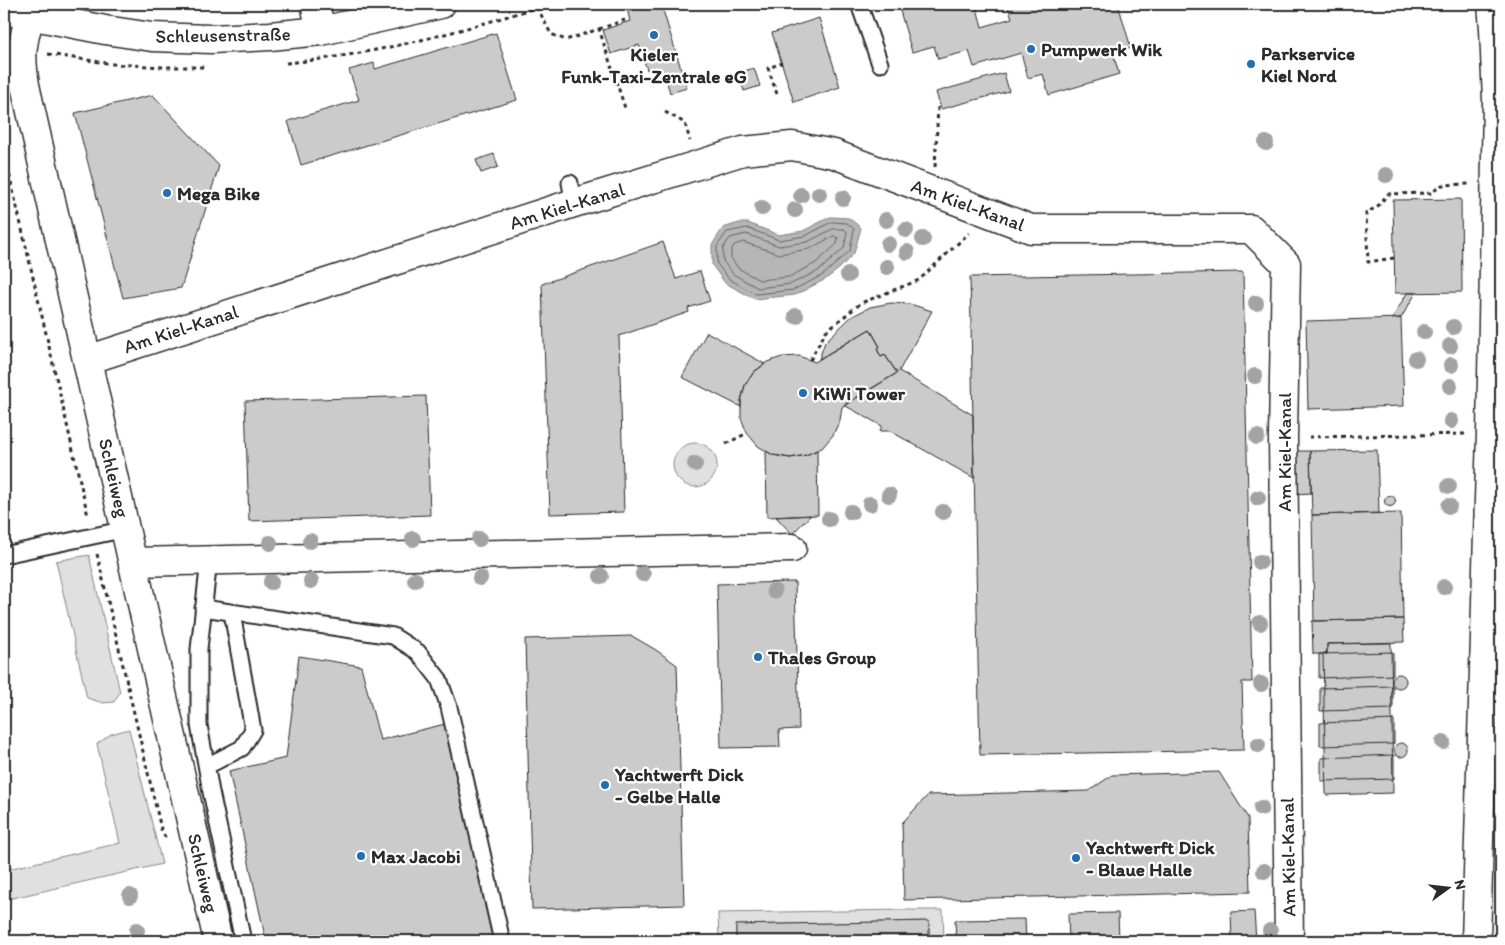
<svg xmlns="http://www.w3.org/2000/svg" width="1505" height="945" font-family="Itim,sans-serif">
<style>
.green{fill:#e0e0e0;stroke:#868686}
.water{fill:#b6b6b6;stroke:#7e7e7e}
.lines{fill:none;stroke-linecap:round;stroke-linejoin:round}
.shore{stroke:#636363;stroke-width:1}
.building{fill:#cbcbcb;stroke:#2b2b2b}
.service-casing{stroke:#2b2b2b;stroke-width:19}
.minor-casing{stroke:#2b2b2b;stroke-width:31}
.tertiary-casing{stroke:#2b2b2b;stroke-width:31}
.path{stroke:#2b2b2b;stroke-width:3;stroke-dasharray:4 4;stroke-linecap:butt}
.service{stroke:#fff;stroke-width:15}
.minor{stroke:#fff;stroke-width:28}
.tertiary{stroke:#fff;stroke-width:28}
.tree{fill:#a3a3a3}
.poi-dot{fill:#1f6fb2;stroke:#fff;stroke-width:2}
.labels{text-anchor:middle;dominant-baseline:central;stroke-width:4.5;stroke-linejoin:round;paint-order:stroke}
.street-label{font-size:19px;fill:#2b2b2b;stroke:#fff}
.poi-label{font-size:19px;font-weight:bold;fill:#2b2b2b;stroke:#fff;text-anchor:start}
</style>
<rect width="100%" height="100%" fill="#fff"/>
<filter id="ink" filterUnits="userSpaceOnUse"><feTurbulence type="fractalNoise" baseFrequency=".02" numOctaves="2"/><feDisplacementMap in="SourceGraphic" scale="10" xChannelSelector="R" yChannelSelector="G"/><feConvolveMatrix kernelMatrix="1 2 1 2 8 2 1 2 1" color-interpolation-filters="sRGB"/></filter>
<g filter="url(#ink)">
<path class="green" d="M673 465a22 22 0 1 1 44 0a22 22 0 1 1-44 0Z
M 89,555 L 120,692 L 114,702 L 103,703 L 87,698 L 56,561 Z
M 129,729 L 162,864 L 4,900 L 4,870 L 120,843 L 97,744 L 111,734 Z
M 904,910 L 943,910 L 944,941 L 929,941 L 929,921 L 736,925 L 736,941 L 719,941 L 718,913 Z"/>
<path class="water" d="M 830,217 L 849,218 L 861,228 L 854,253 L 840,268 L 826,279 L 795,295 L 755,299 L 725,283 L 712,265 L 712,245 L 723,228 L 739,223 L 748,223 L 779,235 L 803,231 Z"/>
<g class="lines">
<path class="shore" d="M 832,222 L 847,223 L 854,229 L 850,251 L 823,275 L 793,290 L 756,294 L 729,279 L 717,264 L 717,246 L 727,232 L 747,228 L 779,240 L 805,236 Z
M 833,229 L 844,229 L 847,232 L 844,248 L 820,270 L 791,284 L 758,288 L 733,274 L 723,261 L 723,248 L 730,238 L 746,234 L 779,246 L 807,242 Z
M 834,236 L 838,238 L 837,244 L 816,263 L 789,277 L 759,280 L 738,268 L 731,258 L 731,251 L 734,245 L 743,242 L 779,254 L 809,249 Z"/>
</g>
<path class="building" d="M 643,4 L 661,4 L 687,88 L 670,93 L 666,79 L 659,81 L 655,67 L 647,70 L 639,45 L 611,54 L 603,30 L 630,21 L 627,9 Z
M 898,4 L 976,4 L 982,27 L 1012,18 L 1007,4 L 1118,4 L 1131,48 L 1113,53 L 1119,74 L 1049,95 L 1043,74 L 1028,78 L 1021,53 L 974,67 L 969,51 L 938,59 L 934,46 L 912,52 Z
M 819,18 L 840,87 L 794,102 L 772,33 Z
M 496,33 L 517,100 L 301,165 L 288,121 L 359,100 L 349,70 L 374,63 L 375,69 Z
M 754,68 L 760,86 L 744,91 L 738,73 Z
M 1004,73 L 1009,91 L 941,109 L 936,92 Z
M 153,95 L 219,166 L 181,288 L 123,298 L 75,113 Z
M 494,154 L 498,167 L 481,173 L 476,160 Z
M 1461,199 L 1462,292 L 1395,293 L 1393,200 Z
M 663,242 L 676,279 L 700,271 L 710,301 L 688,308 L 689,312 L 619,336 L 624,512 L 550,514 L 542,284 Z
M 1243,272 L 1252,682 L 1242,682 L 1244,750 L 980,755 L 970,277 Z
M 1407,293 L 1416,293 L 1401,318 L 1392,319 Z
M 891,303 L 910,304 L 932,311 L 899,371 L 973,415 L 974,478 L 890,431 L 880,431 L 882,426 L 844,405 L 897,373 L 885,355 L 881,357 L 877,349 L 880,347 L 870,329 L 819,359 L 825,342 L 851,317 L 870,307 Z
M 1401,318 L 1404,406 L 1308,409 L 1306,321 Z
M 870,329 L 880,347 L 877,349 L 881,357 L 885,355 L 897,373 L 842,407 L 840,420 L 833,435 L 822,448 L 806,455 L 790,458 L 773,455 L 758,446 L 747,433 L 741,418 L 741,401 L 745,385 L 754,372 L 767,362 L 782,357 L 799,356 L 815,362 Z
M 707,332 L 765,364 L 754,372 L 745,385 L 741,401 L 741,407 L 682,377 Z
M 426,396 L 430,515 L 249,521 L 245,401 Z
M 817,450 L 818,515 L 767,517 L 766,451 L 773,455 L 790,458 L 806,455 Z
M 1377,450 L 1379,513 L 1312,515 L 1310,451 Z
M 1295,451 L 1310,451 L 1311,493 L 1296,494 Z
M1384.5 501a5.5 5.5 0 1 1 11 0a5.5 5.5 0 1 1-11 0Z
M 1401,513 L 1403,619 L 1314,621 L 1312,515 Z
M 811,515 L 792,534 L 776,517 Z
M 791,582 L 795,582 L 799,729 L 779,730 L 780,747 L 721,748 L 717,584 Z
M 1403,619 L 1404,642 L 1327,644 L 1327,654 L 1313,654 L 1312,621 Z
M 632,636 L 656,650 L 677,665 L 684,905 L 532,909 L 525,639 Z
M 1391,643 L 1393,793 L 1326,795 L 1323,654 L 1327,654 L 1327,644 Z
M 1393,652 L 1393,675 L 1319,678 L 1319,654 Z
M 299,656 L 361,666 L 380,740 L 445,724 L 493,941 L 266,941 L 229,771 L 286,758 Z
M1392 681a7 7 0 1 1 14 0a7 7 0 1 1-14 0Z
M 1393,686 L 1393,709 L 1320,711 L 1320,688 Z
M 1394,720 L 1394,744 L 1320,746 L 1320,723 Z
M1394 750a7 7 0 1 1 14 0a7 7 0 1 1-14 0Z
M 1394,755 L 1394,779 L 1321,781 L 1321,758 Z
M 1219,772 L 1248,818 L 1250,892 L 904,900 L 902,823 L 928,795 L 1089,791 L 1112,775 Z
M 1254,911 L 1256,941 L 1232,941 L 1231,912 Z
M 1118,913 L 1119,941 L 1069,941 L 1068,914 Z
M 1025,919 L 1026,941 L 956,941 L 955,920 Z
M 929,921 L 929,941 L 736,941 L 736,925 Z
M 1194,936 L 1194,941 L 1152,941 L 1152,937 Z"/>
<g class="lines">
<defs>
<path id="service" d="M 859,4 L 880,64
M 570,183 L 574,203
M 4,555 L 126,529
M 209,560 L 199,649 L 199,725 L 211,792 L 243,941
M 203,608 L 393,636 L 418,652 L 439,679 L 449,707 L 502,941
M 207,766 L 242,748 L 253,730 L 232,613"/>
<path id="minor" d="M 315,4 L 321,31
M 30,15 C 22,44 20,54 25,85 L 218,941
M 87,360 L 574,203 L 743,151 L 792,146 L 834,154 L 1031,229 L 1251,229 L 1286,264 L 1283,437 L 1289,941
M 133,562 L 792,548
M 1476,941 L 1491,432 L 1497,101 L 1494,29 L 1492,4"/>
<path id="tertiary" d="M 4,10 L 105,30 L 152,37 L 211,39 L 270,36 L 321,31 L 441,4"/>
</defs>
<use href="#service" class="service-casing"/>
<use href="#minor" class="minor-casing"/>
<use href="#tertiary" class="tertiary-casing"/>
<path class="path" d="M 537,7 L 551,34 L 566,40 L 599,29 L 625,108
M 599,29 L 625,20
M 48,54 L 113,64 L 162,67 L 205,67
M 286,63 C 376,55 462,31 547,4
M 777,94 L 768,68 L 782,63
M 665,112 L 685,123 L 690,141
M 4,151 L 88,516
M 935,167 L 938,107
M 1394,258 L 1368,262 L 1366,213 L 1377,207 L 1388,194 L 1431,193 L 1442,185 L 1469,184
M 810,360 L 826,331 L 861,303 L 919,280 L 969,233
M 1309,437 L 1465,434
M 726,444 L 747,433
M 97,554 L 161,829 L 167,841"/>
<use href="#service" class="service"/>
<use href="#minor" class="minor"/>
<use href="#tertiary" class="tertiary"/>
</g>
<g class="tree">
<circle cx="1266" cy="143" r="8"/>
<circle cx="1386" cy="175" r="8"/>
<circle cx="819" cy="194" r="8"/>
<circle cx="801" cy="195" r="8"/>
<circle cx="843" cy="198" r="8"/>
<circle cx="762" cy="208" r="8"/>
<circle cx="795" cy="210" r="8"/>
<circle cx="886" cy="220" r="8"/>
<circle cx="906" cy="230" r="8"/>
<circle cx="923" cy="239" r="8"/>
<circle cx="888" cy="244" r="8"/>
<circle cx="907" cy="252" r="8"/>
<circle cx="887" cy="267" r="8"/>
<circle cx="848" cy="275" r="8"/>
<circle cx="1256" cy="303" r="8"/>
<circle cx="796" cy="316" r="8"/>
<circle cx="1453" cy="327" r="8"/>
<circle cx="1424" cy="332" r="8"/>
<circle cx="1450" cy="346" r="8"/>
<circle cx="1416" cy="359" r="8"/>
<circle cx="1451" cy="365" r="8"/>
<circle cx="1255" cy="376" r="8"/>
<circle cx="1450" cy="386" r="8"/>
<circle cx="1451" cy="421" r="8"/>
<circle cx="1257" cy="437" r="8"/>
<circle cx="695" cy="464" r="8"/>
<circle cx="1449" cy="486" r="8"/>
<circle cx="889" cy="495" r="8"/>
<circle cx="1258" cy="498" r="8"/>
<circle cx="870" cy="504" r="8"/>
<circle cx="1449" cy="506" r="8"/>
<circle cx="851" cy="512" r="8"/>
<circle cx="943" cy="512" r="8"/>
<circle cx="829" cy="519" r="8"/>
<circle cx="413" cy="539" r="8"/>
<circle cx="479" cy="539" r="8"/>
<circle cx="310" cy="541" r="8"/>
<circle cx="270" cy="543" r="8"/>
<circle cx="1260" cy="562" r="8"/>
<circle cx="643" cy="574" r="8"/>
<circle cx="601" cy="576" r="8"/>
<circle cx="480" cy="578" r="8"/>
<circle cx="415" cy="580" r="8"/>
<circle cx="311" cy="581" r="8"/>
<circle cx="271" cy="582" r="8"/>
<circle cx="1444" cy="587" r="8"/>
<circle cx="774" cy="591" r="8"/>
<circle cx="1260" cy="623" r="8"/>
<circle cx="1261" cy="684" r="8"/>
<circle cx="1443" cy="742" r="8"/>
<circle cx="1258" cy="745" r="8"/>
<circle cx="1261" cy="808" r="8"/>
<circle cx="1264" cy="871" r="8"/>
<circle cx="130" cy="896" r="8"/>
<circle cx="137" cy="930" r="8"/>
<circle cx="1270" cy="931" r="8"/>
</g>
</g>
<g class="poi-dot">
<circle cx="654" cy="35" r="5"/>
<circle cx="1031" cy="49" r="5"/>
<circle cx="1251" cy="64" r="5"/>
<circle cx="167" cy="193" r="5"/>
<circle cx="803" cy="393" r="5"/>
<circle cx="758" cy="657" r="5"/>
<circle cx="605" cy="785" r="5"/>
<circle cx="361" cy="856" r="5"/>
<circle cx="1076" cy="858" r="5"/>
</g>
<g class="labels">
<g class="street-label">
<text transform="translate(223 35) rotate(-1)">Schleusenstraße</text>
<text transform="translate(968 205) rotate(20)">Am Kiel-Kanal</text>
<text transform="translate(567 206) rotate(-17)">Am Kiel-Kanal</text>
<text transform="translate(181 329) rotate(-18)">Am Kiel-Kanal</text>
<text transform="translate(1284 452) rotate(-90)">Am Kiel-Kanal</text>
<text transform="translate(114 478) rotate(77)">Schleiweg</text>
<text transform="translate(1288 857) rotate(-91)">Am Kiel-Kanal</text>
<text transform="translate(203 873) rotate(77)">Schleiweg</text>
</g>
<g class="poi-label">
<text x="1041" y="49">Pumpwerk Wik</text>
<text x="1261" y="53">Parkservice<tspan x="1261" dy="22">Kiel Nord</tspan></text>
<text x="654" y="54" text-anchor="middle">Kieler<tspan x="654" dy="22">Funk-Taxi-Zentrale eG</tspan></text>
<text x="177" y="193">Mega Bike</text>
<text x="813" y="393">KiWi Tower</text>
<text x="768" y="657">Thales Group</text>
<text x="615" y="774">Yachtwerft Dick<tspan x="615" dy="22">- Gelbe Halle</tspan></text>
<text x="1086" y="847">Yachtwerft Dick<tspan x="1086" dy="22">- Blaue Halle</tspan></text>
<text x="371" y="856">Max Jacobi</text>
</g>
</g>
<rect width="1505" height="945" fill="none" stroke="#fff" stroke-width="20"/>
<rect x="10" y="10" width="1485" height="925" fill="none" stroke="#2b2b2b" stroke-width="2" filter="url(#ink)"/>
<g transform="translate(1448 888) rotate(75)" stroke="#ffffff" stroke-width="4" paint-order="stroke">
<path d="M0-4L9 19L0 12L-9 19Z" fill="#2b2b2b"/>
<text y="-8" font-size="14" font-weight="bold" text-anchor="middle" fill="#2b2b2b">N</text>
</g>
</svg>
